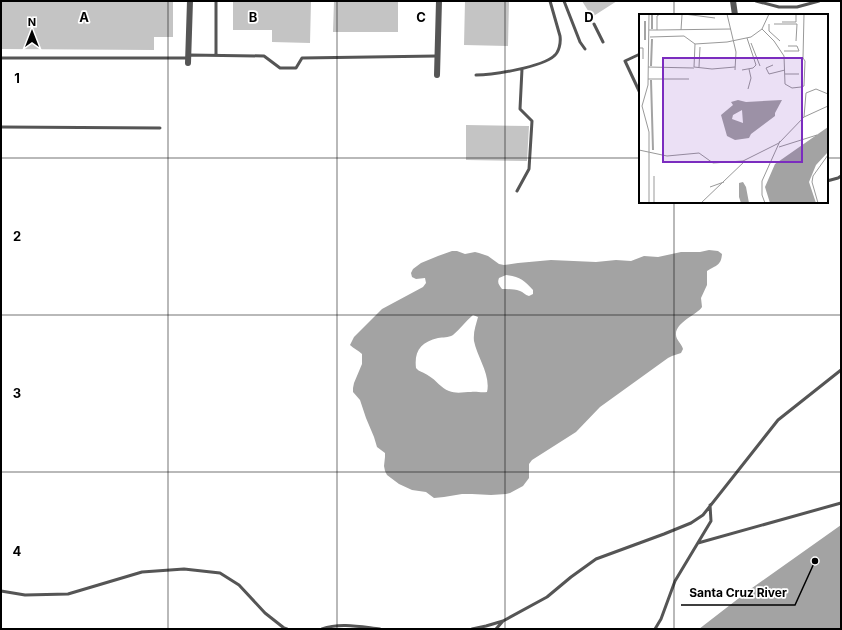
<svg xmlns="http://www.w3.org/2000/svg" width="842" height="630" font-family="Inter,sans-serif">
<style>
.water{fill:#a3a3a3;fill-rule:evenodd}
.building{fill:#c4c4c4}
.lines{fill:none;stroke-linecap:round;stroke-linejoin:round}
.service{stroke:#555;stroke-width:3}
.minor{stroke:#555;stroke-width:6}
.grid{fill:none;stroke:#000;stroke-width:1;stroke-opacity:0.55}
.inset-river{fill:none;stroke:#a3a3a3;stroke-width:2}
.inset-road{fill:none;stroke:#999;stroke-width:1}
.view{fill:#7b2cbf;fill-opacity:0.15;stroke:#7b2cbf;stroke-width:2}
.inset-edge{fill:none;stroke:#000;stroke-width:2}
.grid-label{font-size:13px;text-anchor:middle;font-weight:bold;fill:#000;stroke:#fff;stroke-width:3.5;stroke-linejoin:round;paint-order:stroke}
.leader{fill:none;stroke:#000;stroke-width:1.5}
.callout-dot{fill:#000;stroke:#fff;stroke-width:1.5}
.callout-label{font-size:12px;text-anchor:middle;font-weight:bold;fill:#000;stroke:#fff;stroke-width:3.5;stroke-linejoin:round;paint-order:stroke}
</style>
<rect width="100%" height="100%" fill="#fff"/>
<path class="water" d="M 709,250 L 718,251 L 722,254 C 721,266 716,265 707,271 L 707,285 L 701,298 L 702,307 C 697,315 675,322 676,335 C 676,340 682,344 683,349 L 681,353 L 672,356 L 668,358 L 600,407 L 576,432 L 532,460 L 529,464 L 529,478 L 523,486 L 510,493 L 506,494 L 491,495 L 472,494 L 462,494 L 444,497 L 434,498 L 426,492 L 412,490 L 399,484 L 387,475 L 385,471 L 384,466 L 385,457 L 385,453 L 377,447 L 374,437 L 366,418 L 360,400 L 353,392 L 353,388 L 354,383 L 362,364 L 362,354 C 358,350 354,349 350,345 L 354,337 L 382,309 L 423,287 L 426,283 L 425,278 L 416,279 L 412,277 L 411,273 L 413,269 L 421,263 L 438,256 L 452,251 L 457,251 L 465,254 L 475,252 L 479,253 L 488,256 L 499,264 L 504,265 L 518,263 L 551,260 L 596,262 L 616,260 L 631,261 L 644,256 L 658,257 L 681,252 L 700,252 ZM 506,275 C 520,277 524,280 533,290 L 533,294 L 529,296 C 525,295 523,292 520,291 C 514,289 508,289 502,289 C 499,285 497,283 499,278 ZM 473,315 L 478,317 C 476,325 473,332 474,341 C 477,357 491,375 487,392 C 481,393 476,391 471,392 C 464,392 456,394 449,391 C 441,388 436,380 429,376 C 424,372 419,372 416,368 C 414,351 421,342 438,338 C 443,337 448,338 453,335 C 460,329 466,321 473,315 Z
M 841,525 L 841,629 L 699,629 L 752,588 Z"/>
<path class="building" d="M 1,1 L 173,1 L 173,37 L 154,37 L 154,50 L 1,49 Z
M 233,1 L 311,1 L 310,43 L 272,42 L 272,30 L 233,30 Z
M 334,1 L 398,1 L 398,32 L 333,32 Z
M 465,1 L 509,1 L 508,46 L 464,45 Z
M 582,1 L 617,1 L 592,17 Z
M 466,125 L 529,126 L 527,161 L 466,160 Z"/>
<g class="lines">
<path class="service" d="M 216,1 L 216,55
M 564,1 L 580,42 L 585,49
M 756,1 L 779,7 L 797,7 L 819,1
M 594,24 L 603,42
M 640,54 L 625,61 L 640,93
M 189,55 L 264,56 L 280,68 L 296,68 L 302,58 L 437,56
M 1,58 L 189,58
M 476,75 C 493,75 542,67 554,56 C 559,52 561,43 560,36 L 550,1
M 1,127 L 160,128
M 827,181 L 838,178 L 841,176
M 517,191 L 529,169 L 532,121 L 520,109 L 522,69
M 698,543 L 841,503
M 1,591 L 25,595 L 68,594 L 142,572 L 184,569 L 220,573 L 239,585 L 265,613 L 284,628 L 287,629
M 322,629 C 340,622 362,627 380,629
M 472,629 L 486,626 L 503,621 L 547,597 L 571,577 L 596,559 L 664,534 L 691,523 L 703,515 L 778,420 L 841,370
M 496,629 L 503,621
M 655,629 L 661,619 L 675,581 L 711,521 L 710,505"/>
<path class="minor" d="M 733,1 L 735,15
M 188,63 L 190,1
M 437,75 L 439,1"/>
</g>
<path class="grid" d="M 168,1 L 168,629M 337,1 L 337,629M 505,1 L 505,629M 674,1 L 674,15M 1,158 L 640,158M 827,158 L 841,158M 674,202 L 674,629M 1,315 L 841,315M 1,472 L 841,472"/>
<g transform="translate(639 14)">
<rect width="189" height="189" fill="#fff"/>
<path d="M 99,86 L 107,88 L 143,86 L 136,99 L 136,102 L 112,120 L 110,124 L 96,126 L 88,122 L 82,101 L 94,91 L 92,88 ZM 103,96 L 104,109 L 93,105 L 94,101 ZM 189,113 L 189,138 L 177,151 L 170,168 L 177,189 L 131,189 L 126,173 L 136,150 ZM 104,168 L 107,173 L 110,189 L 102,189 L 100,183 L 100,169 Z" fill="#a3a3a3" fill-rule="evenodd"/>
<path class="inset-river" d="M 13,15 L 13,0M 6,26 L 6,7M 12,52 L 13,25M 12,66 L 14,136"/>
<path class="inset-road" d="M 45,0 L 76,4M 88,0 L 97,38 L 96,56M 143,8 L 157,8 L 157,0M 130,10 L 130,17 L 141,27M 135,10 L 158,10 L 157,27M 123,15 L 135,27 L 145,42 L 146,70 L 153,74 L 162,73 L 165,72 L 166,47 L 164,44 L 165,0M 10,16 L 18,16 L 18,2 L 21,0M 18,16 L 92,15M 42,16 L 43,1M 11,23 L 45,22 L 56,30M 112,29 L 121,52M 56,30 L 88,28 L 112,23 L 123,15 L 130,0M 145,37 L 160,37 L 158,32 L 149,32M 0,44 L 0,34 L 4,34 L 4,45M 145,44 L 163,44M 134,51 L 127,54 L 130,60 L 146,56M 9,53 L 55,54M 55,53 L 73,55 L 96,53M 55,53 L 56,30M 60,53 L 61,33M 103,56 L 114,54 L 117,51 L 108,24M 146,60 L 160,60M 9,65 L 50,65M 109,75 L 112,64 L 110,55M 165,103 L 167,79 L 177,75 L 189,80M 140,133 L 178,121M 0,136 L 28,142 L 60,139 L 74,149 L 104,147 L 140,129 L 165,103 L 189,92M 15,162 L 15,189M 71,173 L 85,168M 10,189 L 10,118 L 3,92 L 9,71 L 10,0M 62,189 L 106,147M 126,189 L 123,181 L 123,167 L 141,127M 179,189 L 173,168 L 174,162 L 189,141"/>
<path class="view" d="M 24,44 L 163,44 L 163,148 L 24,148 Z"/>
<rect width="189" height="189" class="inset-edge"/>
</g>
<g class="grid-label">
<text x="84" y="22">A</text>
<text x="253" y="22">B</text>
<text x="421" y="22">C</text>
<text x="589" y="22">D</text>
<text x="17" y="83">1</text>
<text x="17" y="241">2</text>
<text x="17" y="398">3</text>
<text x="17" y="556">4</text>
</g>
<path class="leader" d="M815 561L795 605H681"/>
<circle class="callout-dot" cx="815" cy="561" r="4"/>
<g class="callout-label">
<text x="738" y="597">Santa Cruz River</text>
</g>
<rect width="842" height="630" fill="none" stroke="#000000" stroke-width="4"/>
<g transform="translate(32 32)" stroke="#ffffff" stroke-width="3" paint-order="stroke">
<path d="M0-3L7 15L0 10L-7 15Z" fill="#000000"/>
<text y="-6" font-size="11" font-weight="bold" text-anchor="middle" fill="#000000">N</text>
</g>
</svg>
